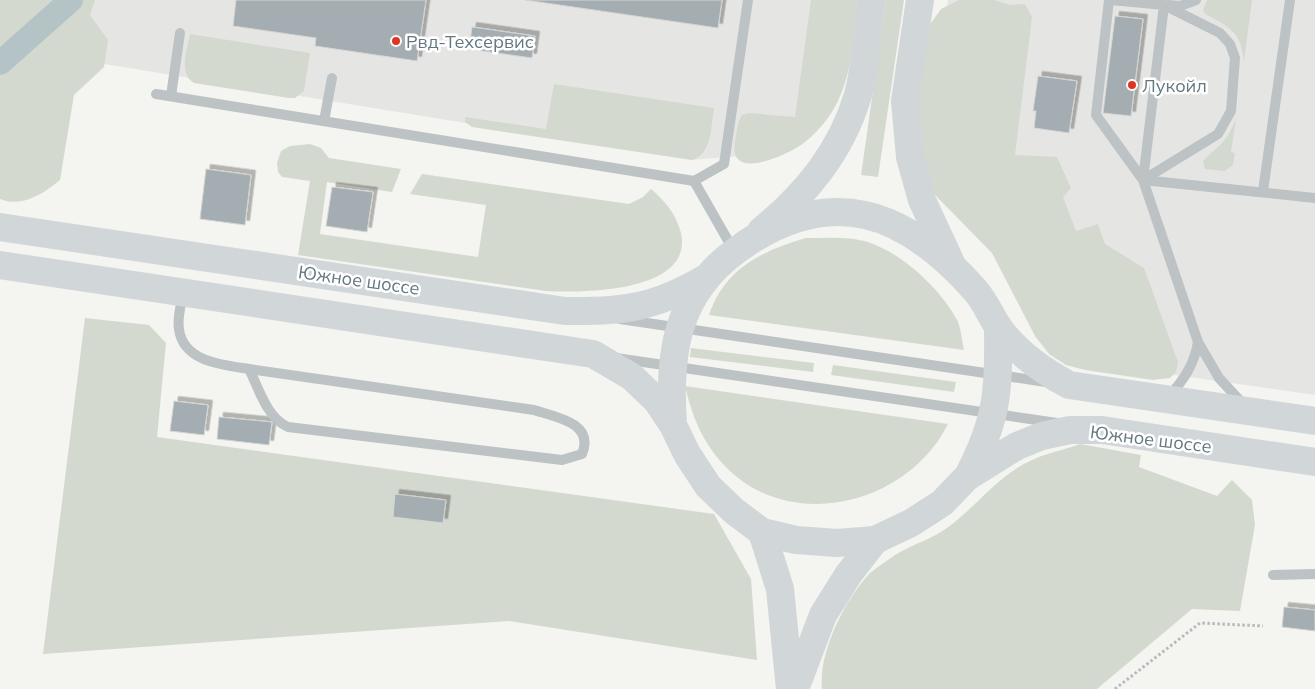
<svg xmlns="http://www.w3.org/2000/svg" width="1315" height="689" font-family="Mulish,sans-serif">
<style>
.built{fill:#e5e5e4}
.green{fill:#d4d9cf}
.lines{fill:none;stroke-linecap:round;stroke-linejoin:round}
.canal{stroke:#b4c3c5;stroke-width:24}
.building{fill:#a4aeb2;stroke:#d5d5d3;filter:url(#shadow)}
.path{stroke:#b7babc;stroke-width:3;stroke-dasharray:2.5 2.5;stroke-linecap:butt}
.lane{stroke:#bdc2c4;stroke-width:10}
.secondary{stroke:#d1d6d9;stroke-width:28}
.primary{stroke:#d1d6d9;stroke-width:28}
.poi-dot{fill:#e13323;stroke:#fff;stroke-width:2}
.labels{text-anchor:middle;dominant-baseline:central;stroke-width:5;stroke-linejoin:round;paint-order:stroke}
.poi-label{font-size:18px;fill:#637881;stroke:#fff;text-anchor:start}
.street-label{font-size:18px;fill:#637881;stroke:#fff}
</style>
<defs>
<filter id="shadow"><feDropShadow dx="4.5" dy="-4.5" stdDeviation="0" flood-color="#0004"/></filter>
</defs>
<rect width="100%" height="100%" fill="#f4f4f0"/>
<path class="built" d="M 0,0 L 833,0 L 813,134 L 782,148 L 751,155 L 692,160 L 0,47 Z
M 948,0 L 1315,0 L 1315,395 L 1105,365 L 933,95 Z"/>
<path class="green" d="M 0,0 L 95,0 L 90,15 L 108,40 L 104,67 L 74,95 L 60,180 C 43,194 22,208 0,199 Z
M 811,0 L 858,0 C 854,33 853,70 838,101 C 831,116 818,132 805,142 C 790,154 727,184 735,141 C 737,132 737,123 742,115 L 749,113 L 795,117 Z
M 886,0 L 904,0 L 878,177 L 861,175 Z
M 959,0 L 994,0 L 1010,5 L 1025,4 L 1032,17 L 1015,155 L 1057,157 L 1071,188 L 1063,197 L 1076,231 L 1098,224 L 1105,244 L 1144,268 L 1178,362 L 1176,372 L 1170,378 L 1153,380 L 1085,370 L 1066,365 L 1049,354 L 1035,336 L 992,253 L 938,198 L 928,186 L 913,133 L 926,30 L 941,9 Z
M 1207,0 L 1252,0 L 1244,61 C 1241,31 1229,27 1205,14 L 1203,10 Z
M 190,34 L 310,53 L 304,91 L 295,98 L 289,98 L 194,83 C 178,73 187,50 190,34 Z
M 554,84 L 714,108 C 711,125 712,155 692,160 L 472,127 L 465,122 L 465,117 L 546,129 Z
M 1236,118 L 1231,152 L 1235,153 L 1233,165 L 1225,171 L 1205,169 L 1203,161 C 1220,144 1227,143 1236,118 Z
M 310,144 L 321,148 L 329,158 L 401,169 L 392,192 L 327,182 L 320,234 L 478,257 L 486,205 L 410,194 L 422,174 L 629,204 L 643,197 L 651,189 C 666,202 676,214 681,233 C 694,293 581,293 546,291 L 298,255 L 310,181 L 282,177 L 278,172 L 277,163 L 281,151 L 290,146 Z
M 806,238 C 826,238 848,236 868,242 C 903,254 940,288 957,320 C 961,328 962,341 964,350 L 709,315 C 725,268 762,251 806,238 Z
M 85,318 L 149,325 L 166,343 L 157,437 L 714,514 L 751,579 L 757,660 L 509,621 L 43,654 Z
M 691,348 L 814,363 L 813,372 L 690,357 Z
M 833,365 L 956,382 L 954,392 L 831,375 Z
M 685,386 L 948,424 C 908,505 788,535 723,464 C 702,441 692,416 685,386 Z
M 1080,444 L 1141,455 L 1139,467 L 1217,496 L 1232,480 L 1252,500 L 1255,525 L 1240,611 L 1192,609 L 1097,689 L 822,689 C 818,653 845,599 870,573 C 877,567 887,561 895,555 C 912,544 934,539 951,525 C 978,504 999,475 1030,461 C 1046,453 1064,450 1080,444 Z"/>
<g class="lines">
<path class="canal" d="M 0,63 L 71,0"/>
</g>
<path class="building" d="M 236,0 L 426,0 L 417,61 L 315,46 L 316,38 L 233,26 Z
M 525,0 L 722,0 L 718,28 Z
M 1115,16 L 1143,19 L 1131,116 L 1103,113 Z
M 472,27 L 535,36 L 532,58 L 469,49 Z
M 1038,76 L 1077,81 L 1069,133 L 1034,128 L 1036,111 L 1033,111 Z
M 206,169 L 251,175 L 245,225 L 200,219 Z
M 332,187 L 373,192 L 367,232 L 326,226 Z
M 174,401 L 208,405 L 204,435 L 170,431 Z
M 219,417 L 272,422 L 269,445 L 217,439 Z
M 395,494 L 446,500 L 443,523 L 393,517 Z
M 1284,607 L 1315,610 L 1315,631 L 1282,627 Z"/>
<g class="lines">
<path class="path" d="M 1115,689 L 1200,623 L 1263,626"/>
<path class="lane" d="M 1109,0 L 1096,115 L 1143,180 L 1198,342 L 1219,378 L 1243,404
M 1111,0 L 1164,5 L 1143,180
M 1168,5 L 1180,6 L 1196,0
M 156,94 L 694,181 L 734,251
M 171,96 L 180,33
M 324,121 L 332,78
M 1143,180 L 1218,134 L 1231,111 L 1235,58 L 1230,44 L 1220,33 L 1164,5
M 1143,180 L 1315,198
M 694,181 L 724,164 L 748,0
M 1263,191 L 1290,0
M 183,294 C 181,305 177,317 179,329 C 183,362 223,365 249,369 L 534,410 C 556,417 595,423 582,454 L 562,460 L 288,427 C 267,418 259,389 249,369
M 620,319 L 1046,382
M 616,358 L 1057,423
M 1168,397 C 1184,380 1194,365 1198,342
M 1273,575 L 1315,574"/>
<path class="secondary" d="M 920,0 L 905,101 L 910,157 L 922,200 L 951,263
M 761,231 C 806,194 841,152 858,95 C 866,65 867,31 872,0
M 762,532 L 780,589 L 790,689
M 795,689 L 823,615 L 848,575 L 875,540"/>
<path class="primary" d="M 0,227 L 565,311 C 622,312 654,308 704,279
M 0,265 L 593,354 L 632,377 L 657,401 L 673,425 L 687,454 L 708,486 L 734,511 L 762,532 L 796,540 L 837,543 L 875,540 L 911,523 L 942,503 L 967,477 L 1017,446 L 1042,436 L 1070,430 L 1102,430 L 1315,462
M 673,425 C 668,354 676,294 737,250 C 830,182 905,211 975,290 C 984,300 990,314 997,325 C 1015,352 1041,370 1069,385 L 1315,421
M 969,474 C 998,418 999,389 998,326"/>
</g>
<g class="poi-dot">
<circle cx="396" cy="41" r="5"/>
<circle cx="1132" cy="85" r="5"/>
</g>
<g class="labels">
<g class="poi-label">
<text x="406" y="41">Рвд-Техсервис</text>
<text x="1142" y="85">Лукойл</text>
</g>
<g class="street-label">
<text transform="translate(359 280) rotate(8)">Южное шоссе</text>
<text transform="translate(1151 439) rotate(7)">Южное шоссе</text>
</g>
</g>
</svg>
